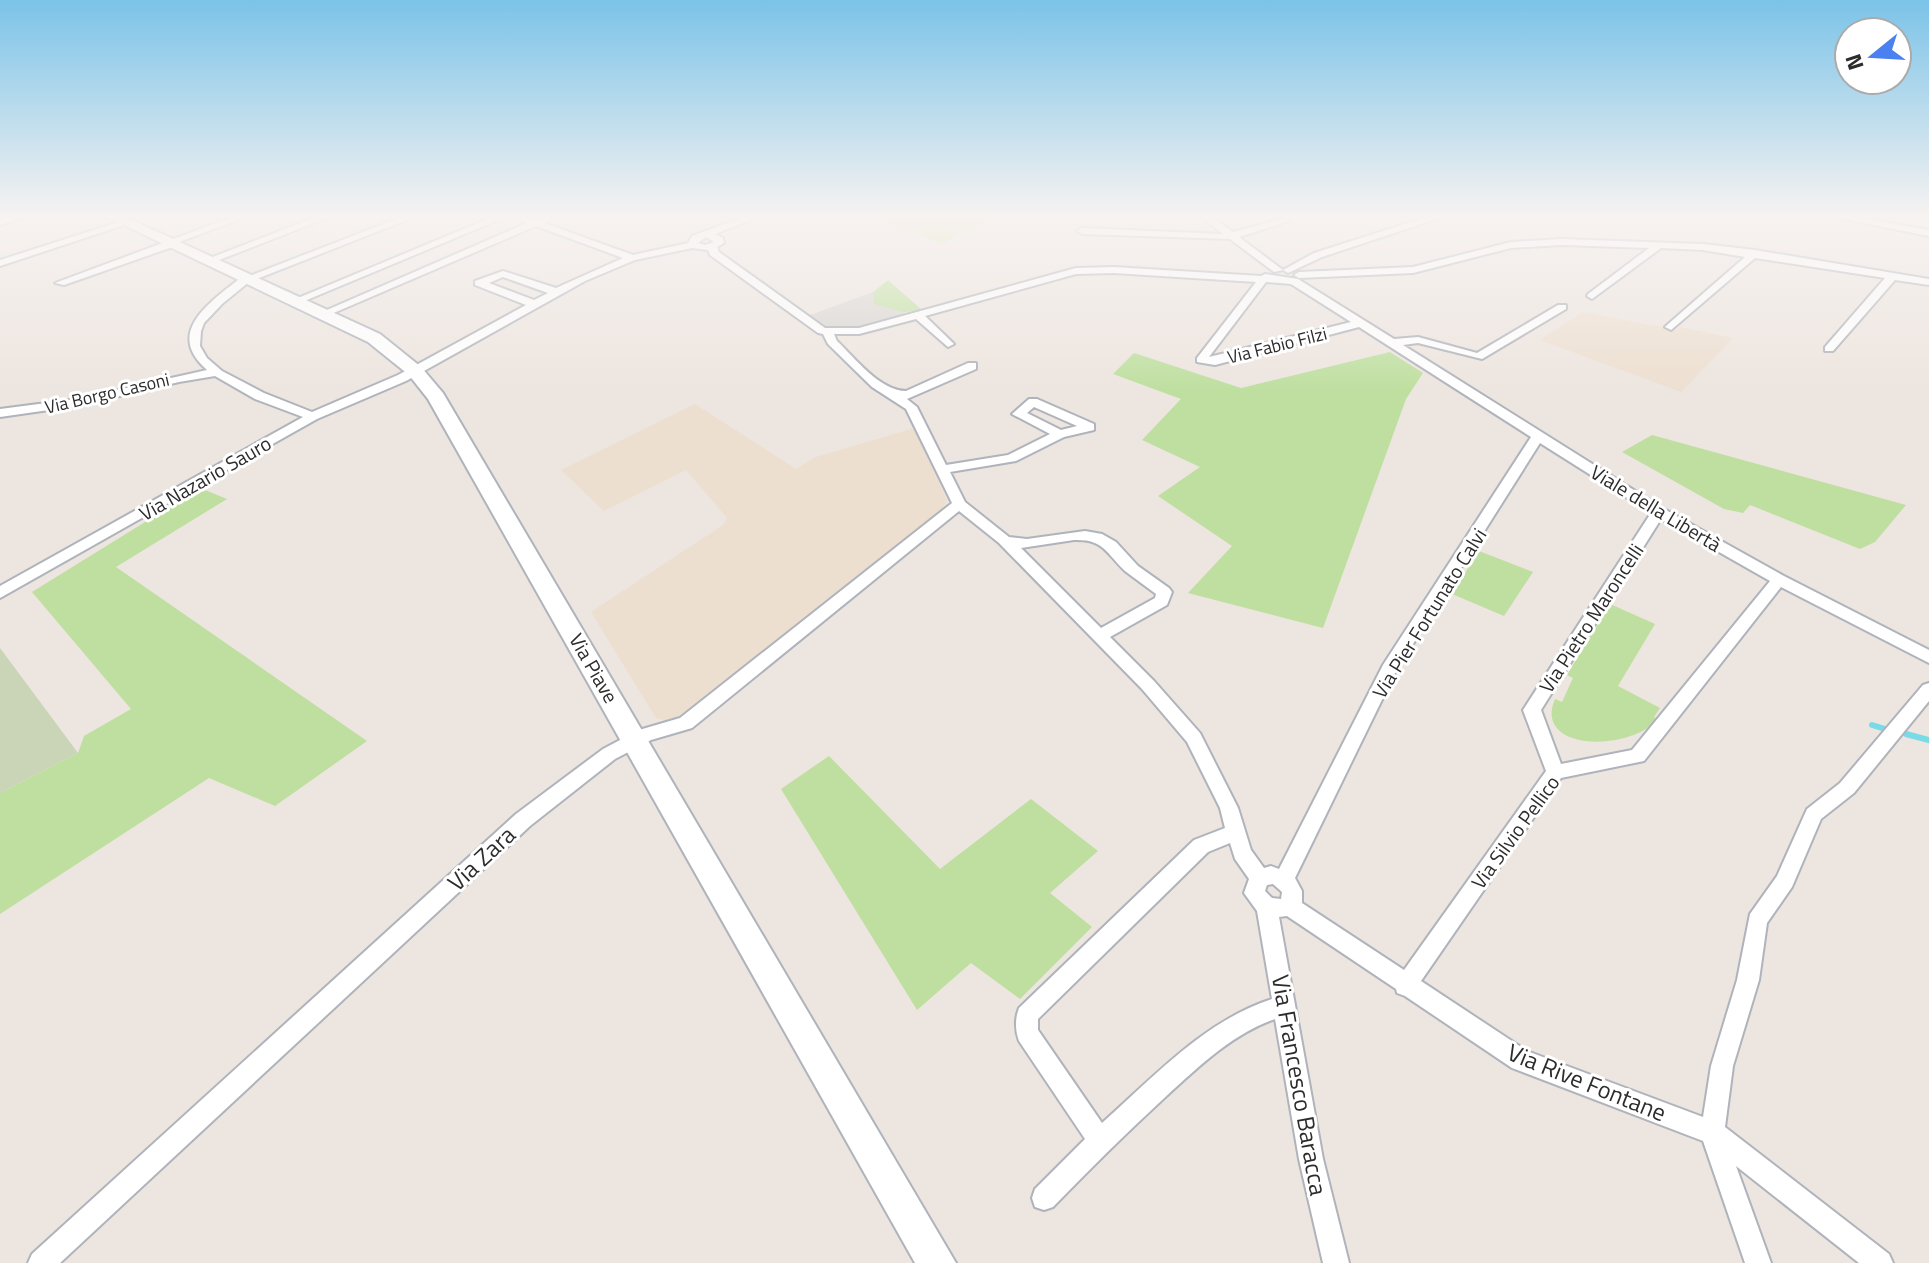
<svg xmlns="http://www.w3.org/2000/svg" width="1929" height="1263" font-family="'Titillium Web',sans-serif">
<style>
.education{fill:#eddfd0}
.green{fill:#bedf9f}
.cemetery{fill:#cad5b7}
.pitch{fill:#d1e69c}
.plaza{fill:#d9d5d2}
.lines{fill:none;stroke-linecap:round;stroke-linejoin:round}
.stream{stroke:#79dae8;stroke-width:6}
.street-casing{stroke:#afb3bb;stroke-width:4}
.secondary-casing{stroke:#afb3bb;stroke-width:4}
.street{fill:#fff;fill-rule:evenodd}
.secondary{fill:#fff;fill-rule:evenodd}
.labels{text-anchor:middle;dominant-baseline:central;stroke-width:6;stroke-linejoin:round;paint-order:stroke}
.far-street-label{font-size:18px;fill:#2c2c2c;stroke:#fff}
.street-label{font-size:20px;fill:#2c2c2c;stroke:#fff}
.near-street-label{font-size:24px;fill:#2c2c2c;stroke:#fff}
</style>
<rect width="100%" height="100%" fill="#ede5df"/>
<path class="education" d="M 1583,312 L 1677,330 L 1680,327 L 1733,338 L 1681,392 L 1540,340 Z
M 695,404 L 796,469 L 816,457 L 918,427 L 933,454 L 928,458 L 947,500 L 941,512 L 922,529 L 682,719 L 667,721 L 656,718 L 591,612 L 723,525 L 727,518 L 686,470 L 604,511 L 561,470 Z"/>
<path class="green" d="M 888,280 L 922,310 L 898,313 L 874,304 L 873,292 Z
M 1390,352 L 1423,373 L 1406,399 L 1323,628 L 1188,593 L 1232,546 L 1158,496 L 1200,467 L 1142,440 L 1181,399 L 1113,374 L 1134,353 L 1241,388 Z
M 1652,435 L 1906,505 L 1875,542 L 1860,549 L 1750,505 L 1743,513 L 1724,509 L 1622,452 Z
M 200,488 L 227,499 L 116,567 L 367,741 L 275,806 L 209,778 L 0,914 L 0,793 L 78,753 L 84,736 L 131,709 L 32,592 Z
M 1479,551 L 1533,572 L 1504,616 L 1452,594 Z
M 1610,604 L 1655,624 L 1618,686 L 1660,708 L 1654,717 L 1658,720 C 1625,753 1533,750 1555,699 L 1562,702 L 1573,678 L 1567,675 Z
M 829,756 L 940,869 L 1031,799 L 1098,851 L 1050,893 L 1092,927 L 1020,999 L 971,963 L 917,1010 L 781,789 Z"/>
<path class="cemetery" d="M 0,648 L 78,753 L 0,793 Z"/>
<path class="pitch" d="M 895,216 L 1001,216 L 941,244 L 884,221 Z"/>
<path class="plaza" d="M 873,292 L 874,304 L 909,314 L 857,328 L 829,328 L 810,315 Z"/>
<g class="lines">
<path class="stream" d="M 1872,725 L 1885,729
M 1906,734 L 1929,740"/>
<defs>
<path id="street" d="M 11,216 L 27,216 L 0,225 L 0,219 Z
M 235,216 L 249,216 L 179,242 L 178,245 L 64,285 L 55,283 Z
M 318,216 L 332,216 L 214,262 L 205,260 Z
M 404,216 L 417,216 L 249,282 L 222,304 L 204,323 L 201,331 L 200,346 L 207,358 L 222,371 L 264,393 L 312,412 L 398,375 L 526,305 L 475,285 L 475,281 L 503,271 L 556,288 L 623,258 L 536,226 L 329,315 L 320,313 L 527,223 L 512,216 L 526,216 L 536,220 L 544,216 L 557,216 L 544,223 L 633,255 L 688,243 L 692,236 L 747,216 L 761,216 L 715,234 L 723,238 L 724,243 L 717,247 L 719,252 L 825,328 L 859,328 L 1076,268 L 1114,267 L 1261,276 L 1265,274 L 1298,279 L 1394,339 L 1418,337 L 1477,353 L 1558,305 L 1566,305 L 1566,309 L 1482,359 L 1418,343 L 1403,345 L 1664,509 L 1784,576 L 1929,650 L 1929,663 L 1781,587 L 1644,761 L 1561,778 L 1421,981 L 1527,1051 L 1703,1117 L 1711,1066 L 1737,980 L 1750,914 L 1777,876 L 1807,809 L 1840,783 L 1923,685 L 1929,683 L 1929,701 L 1854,793 L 1821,819 L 1792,887 L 1767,923 L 1759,980 L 1733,1066 L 1725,1127 L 1889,1254 L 1893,1263 L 1859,1263 L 1736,1166 L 1771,1263 L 1745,1263 L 1703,1141 L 1512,1068 L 1405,996 L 1397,993 L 1396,989 L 1287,916 L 1279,917 L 1323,1159 L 1349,1263 L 1323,1263 L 1299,1159 L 1275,1019 C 1231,1034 1194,1071 1160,1102 C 1123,1136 1088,1171 1053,1207 L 1044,1210 L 1035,1207 L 1032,1198 L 1035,1189 L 1085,1139 L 1019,1041 C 1015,1030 1015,1018 1019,1008 L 1194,840 L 1225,828 L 1220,808 L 1187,742 L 1142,689 L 999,543 L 959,511 L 692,728 L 651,740 L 615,759 L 530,826 L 60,1263 L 28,1263 L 32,1254 L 516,814 L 603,749 L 639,730 L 680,718 L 952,503 L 906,409 L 872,387 L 828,344 L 823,334 L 818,333 L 710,255 L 708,250 L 692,248 L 635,260 L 585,281 L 406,381 L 317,419 L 0,598 L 0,586 L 303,417 L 255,399 L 215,376 L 179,382 L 77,406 L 0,417 L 0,409 L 77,399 L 207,370 C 162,331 214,300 244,275 L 252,275 ZM 706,237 L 714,242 L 705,245 L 698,243 ZM 1114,273 L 1256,282 L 1197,358 L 1197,362 L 1215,365 L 1359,327 L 1531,437 L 1383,665 L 1279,869 L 1271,866 L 1264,868 L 1251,850 L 1238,808 L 1200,733 L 1154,681 L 1110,637 L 1167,605 L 1172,592 L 1169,588 L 1138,566 L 1116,542 L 1102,534 L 1085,531 L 1027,539 L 1009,537 L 965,502 L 950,472 L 1016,461 L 1064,437 L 1094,430 L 1094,424 L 1037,399 L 1029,399 L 1012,414 L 1050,434 L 1008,455 L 946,465 L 917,407 L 907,399 L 976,369 L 976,363 L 968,363 L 906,391 C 880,391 855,358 837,341 L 834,334 L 859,334 L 916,319 L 948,347 L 954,344 L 952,342 L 925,316 L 1076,274 ZM 503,277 L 548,293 L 534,300 L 489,283 ZM 1266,282 L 1291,284 L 1351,322 L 1209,357 ZM 1034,407 L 1077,426 L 1061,430 L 1027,413 ZM 1540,443 L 1651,513 L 1523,710 L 1546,771 L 1404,970 L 1302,903 L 1302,891 L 1295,878 L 1396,671 ZM 1661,519 L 1770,581 L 1632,750 L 1561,764 L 1541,710 ZM 1074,540 C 1104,539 1106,553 1125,571 C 1135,579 1146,586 1156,594 L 1155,598 L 1101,628 L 1021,548 ZM 1230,843 L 1235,859 L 1249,879 L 1244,893 L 1257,911 L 1272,999 C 1204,1021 1154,1077 1102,1123 L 1038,1030 L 1038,1019 L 1208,852 ZM 1273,884 L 1282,892 L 1281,899 L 1272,898 L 1265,891 L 1267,885 Z
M 495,216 L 508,216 L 302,302 L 293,300 Z
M 1200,216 L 1211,216 L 1233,232 L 1289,217 L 1289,221 L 1239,237 L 1283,270 L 1314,253 L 1430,216 L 1445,216 L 1322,257 L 1288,273 L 1283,270 L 1274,272 L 1230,239 L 1082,234 L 1077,231 L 1082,228 L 1223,234 Z
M 1828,216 L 1849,216 L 1929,230 L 1929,236 Z
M 122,221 L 130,223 L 0,266 L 0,260 Z
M 1562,239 L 1703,244 L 1755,250 L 1929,279 L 1929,285 L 1895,280 L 1833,351 L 1825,351 L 1825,347 L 1885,278 L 1755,258 L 1671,330 L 1665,327 L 1667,325 L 1745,257 L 1703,250 L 1661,248 L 1592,299 L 1587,296 L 1588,294 L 1649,248 L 1562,245 L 1511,248 L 1413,273 L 1299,278 L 1294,275 L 1299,272 L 1413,267 L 1511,242 Z"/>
<path id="secondary" d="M 105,216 L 123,216 L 380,334 L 421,367 L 443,393 L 956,1263 L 915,1263 L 428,399 L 409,375 L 368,342 Z"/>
</defs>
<use href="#street" class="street-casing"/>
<use href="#secondary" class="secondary-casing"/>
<use href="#street" class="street"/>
<use href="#secondary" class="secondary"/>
</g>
<linearGradient id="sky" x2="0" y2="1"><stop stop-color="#7bc3e8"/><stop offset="0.55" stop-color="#f7f3f1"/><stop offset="1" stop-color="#f7f3f1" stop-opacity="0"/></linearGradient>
<rect width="1929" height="393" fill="url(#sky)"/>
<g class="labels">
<g class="far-street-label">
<text transform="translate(1277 345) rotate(-14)">Via Fabio Filzi</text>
<text transform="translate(107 393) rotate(-13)">Via Borgo Casoni</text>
</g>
<g class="street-label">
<text transform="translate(205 478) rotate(-30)">Via Nazario Sauro</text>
<text transform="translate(1656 508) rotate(31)">Viale della Libertà</text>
<text transform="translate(1429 613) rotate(-58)">Via Pier Fortunato Calvi</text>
<text transform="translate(1591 618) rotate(-57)">Via Pietro Maroncelli</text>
<text transform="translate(594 668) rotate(60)">Via Piave</text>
<text transform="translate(1515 832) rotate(-54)">Via Silvio Pellico</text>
</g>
<g class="near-street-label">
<text transform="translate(481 858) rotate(-43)">Via Zara</text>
<text transform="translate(1587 1082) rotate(22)">Via Rive Fontane</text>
<text transform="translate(1300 1085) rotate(80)">Via Francesco Baracca</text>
</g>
</g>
<g transform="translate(1873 56) rotate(252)"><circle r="38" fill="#ffffff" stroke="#ababab" stroke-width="2"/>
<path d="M0-6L14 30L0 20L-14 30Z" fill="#4a80ef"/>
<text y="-12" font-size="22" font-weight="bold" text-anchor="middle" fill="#2c2c2c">N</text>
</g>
</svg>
